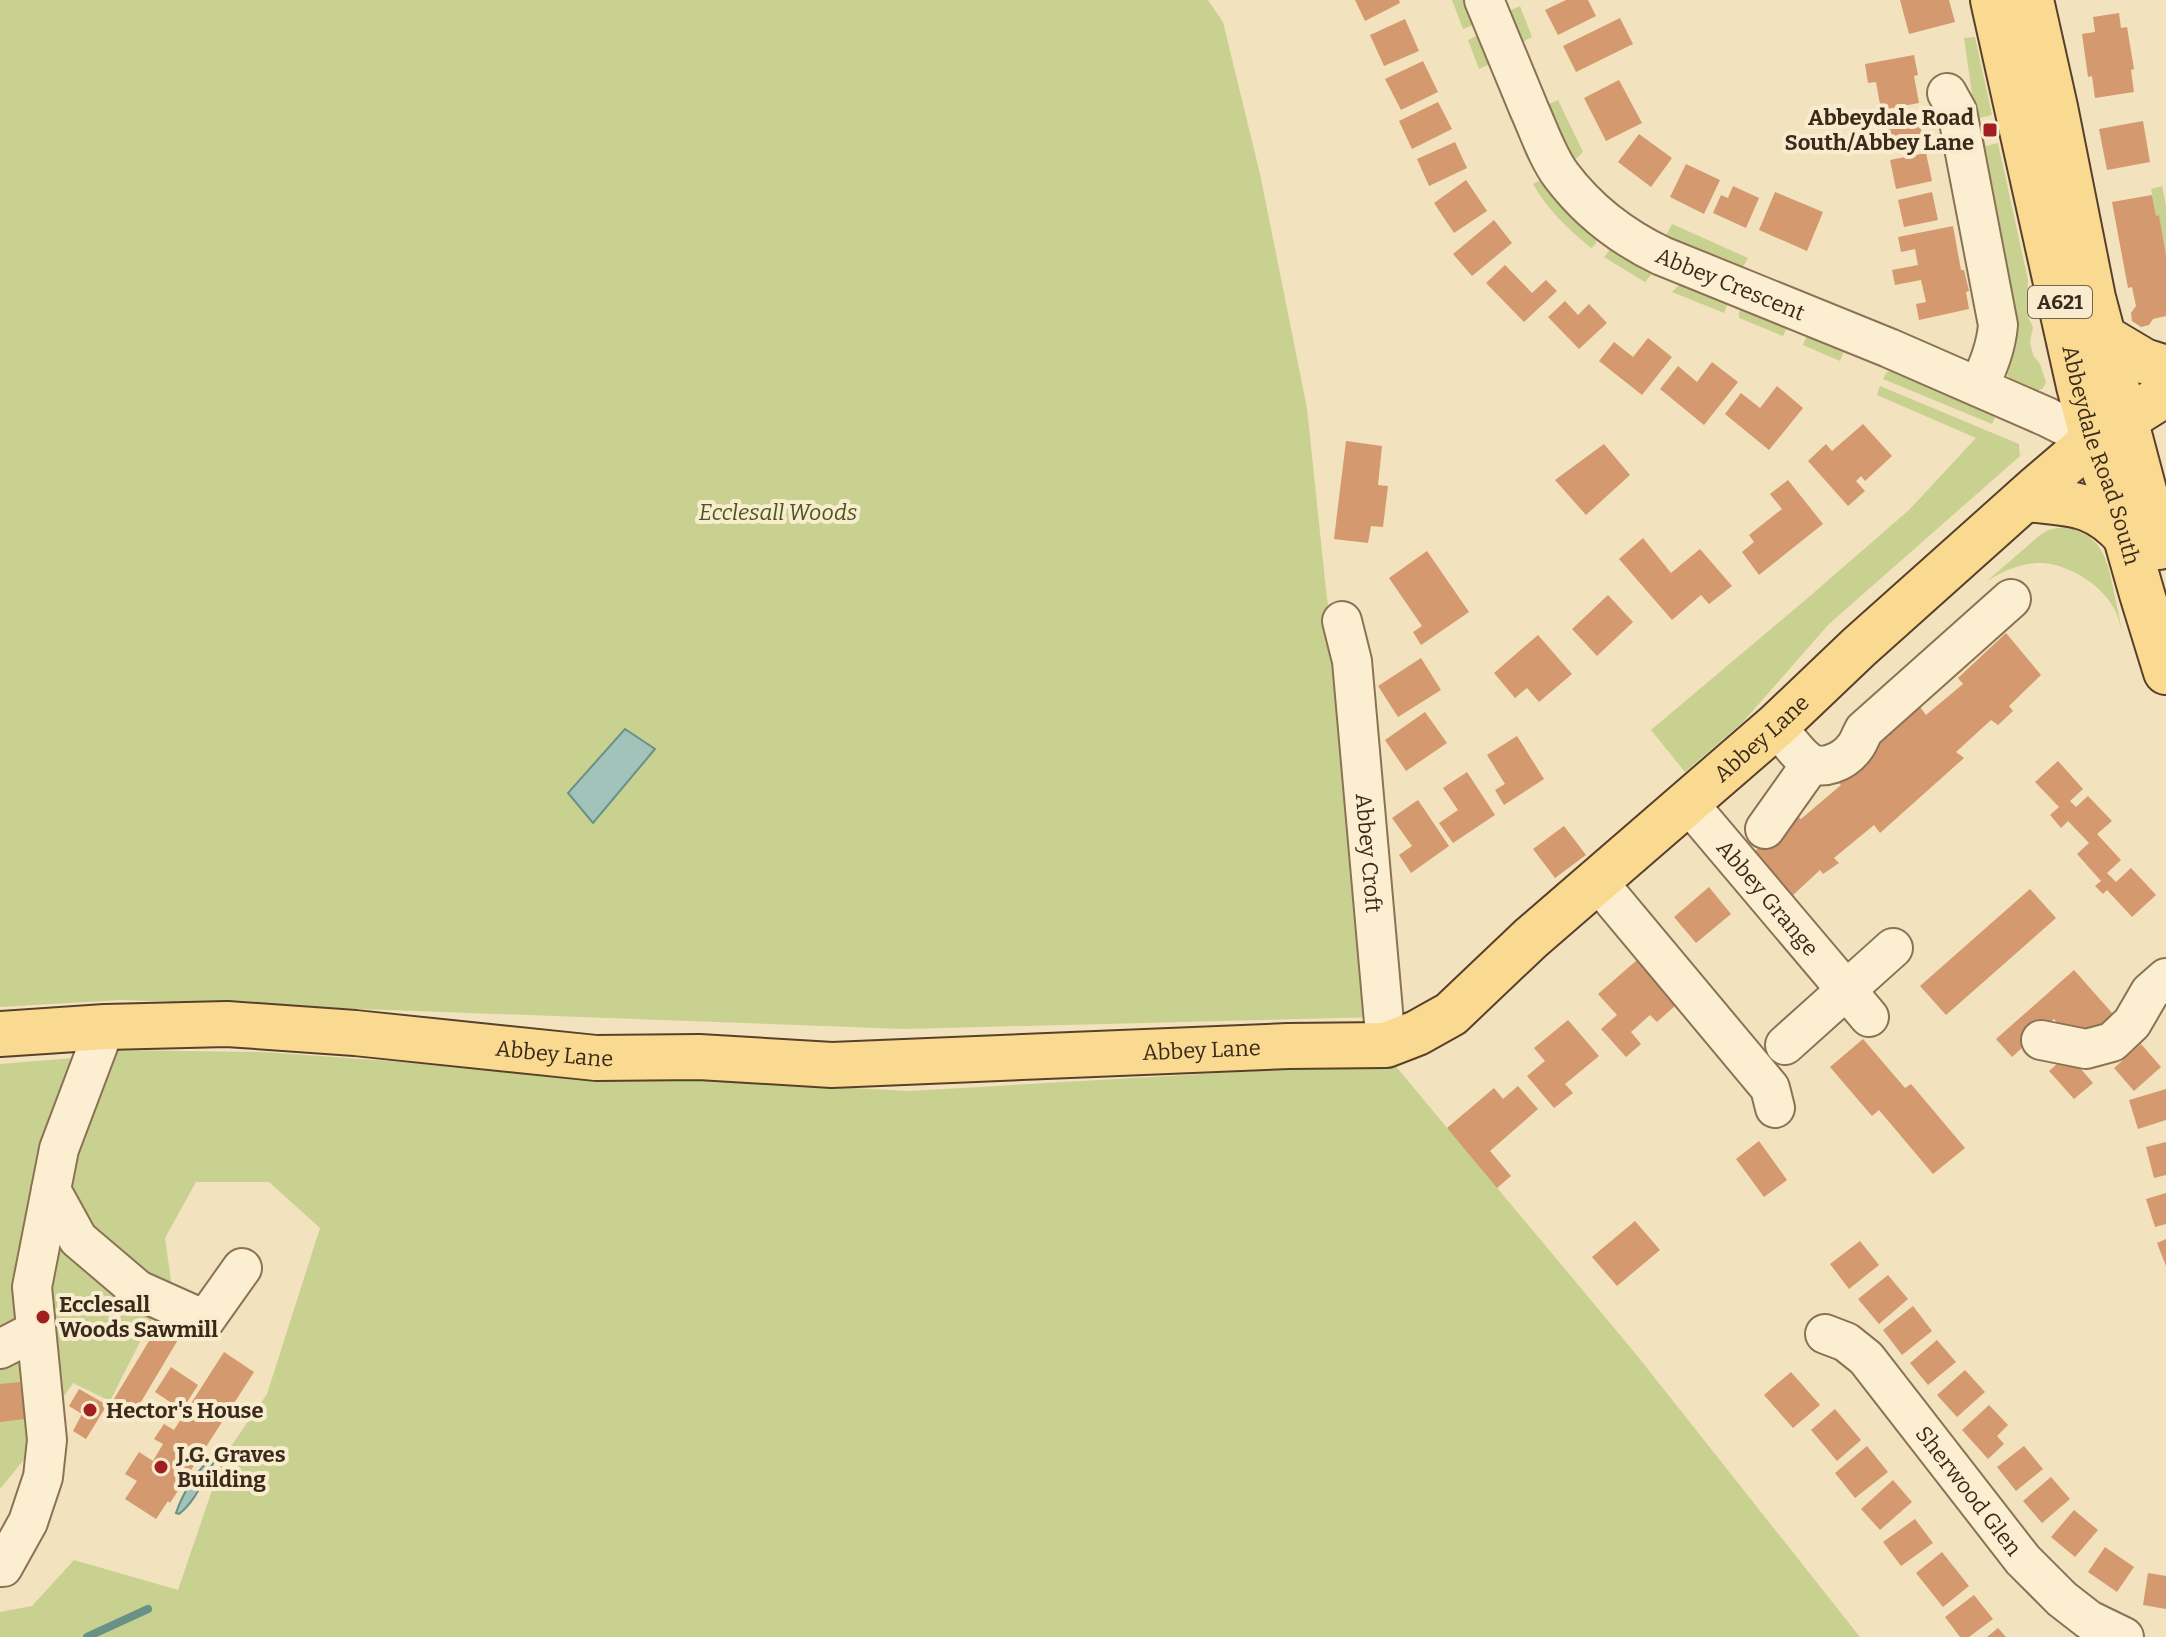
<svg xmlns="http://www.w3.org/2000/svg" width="2166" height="1637" font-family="Bitter,serif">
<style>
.green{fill:#c9d190}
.water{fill:#a1c3b9;stroke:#689187;stroke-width:2}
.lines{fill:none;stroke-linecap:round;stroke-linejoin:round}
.stream{stroke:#689187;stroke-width:8}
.building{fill:#d4996f}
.minor-casing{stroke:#8c7255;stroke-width:42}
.major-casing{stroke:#59402a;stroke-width:48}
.minor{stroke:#fcefd1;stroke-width:38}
.major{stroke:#fad991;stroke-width:44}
.poi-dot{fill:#a11f20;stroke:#f9ecce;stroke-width:3}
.labels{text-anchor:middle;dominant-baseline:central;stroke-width:8;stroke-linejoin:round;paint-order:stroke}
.shield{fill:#f9ecce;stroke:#736451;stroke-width:2}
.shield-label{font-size:20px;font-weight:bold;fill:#392a1b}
.poi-label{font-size:22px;font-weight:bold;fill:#392a1b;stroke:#f9ecce;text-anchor:start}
.street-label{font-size:22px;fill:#392a1b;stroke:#f9ecce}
.park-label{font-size:22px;font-style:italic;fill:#4a581f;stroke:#f9ecce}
</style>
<rect width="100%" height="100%" fill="#f2e2bd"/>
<path class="green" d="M 0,0 L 1208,0 L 1223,22 L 1260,174 L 1307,408 L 1326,590 L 1379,1017 L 904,1029 L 121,1000 L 0,1007 Z
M 1452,0 L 1466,0 L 1475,24 L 1463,29 Z
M 1520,6 L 1532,37 L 1523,42 L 1519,41 L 1509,11 Z
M 1478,35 L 1490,64 L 1479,69 L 1468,40 Z
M 1975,37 L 1992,115 L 1979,118 L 1986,146 L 1998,143 L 2028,280 L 2027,315 L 2033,327 L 2030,342 L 2033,355 L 2040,364 L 2046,382 L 2043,388 L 2039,390 C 2025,389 2010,384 2005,370 L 1969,108 L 1972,94 L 1964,38 Z
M 1558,100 L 1583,152 L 1573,162 L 1570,161 L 1547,105 Z
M 1545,177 L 1596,234 L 1596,244 L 1591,248 C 1569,230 1547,209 1533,184 Z
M 2162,186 L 2166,206 L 2166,255 L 2159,216 L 2156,216 L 2151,189 Z
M 1672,224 L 1748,258 L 1741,270 L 1668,239 L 1666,235 Z
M 1612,247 L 1653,267 L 1650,276 L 1645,282 L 1604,257 Z
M 1681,283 L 1728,303 L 1724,313 L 1672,292 Z
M 1744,308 L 1789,324 L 1783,336 L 1739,318 L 1739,311 Z
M 1808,332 L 1845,348 L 1840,361 L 1803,345 Z
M 1896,368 L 1998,410 L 1992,424 L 1883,379 L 1886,373 Z
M 1880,386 L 2019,444 L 2020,456 L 1829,624 L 1743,722 L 1685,772 L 1651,730 L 1803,602 L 1909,510 L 1976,438 L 1877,395 Z
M 2064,527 C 2102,534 2107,558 2114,592 C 2117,606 2120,621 2123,636 C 2121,628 2119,619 2116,612 C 2104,586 2068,563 2040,563 C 2021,563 2003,571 1987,581 L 2040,535 L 2048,530 Z
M 108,1050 L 263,1052 L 545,1072 L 909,1091 L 1393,1063 L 1635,1353 L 1860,1637 L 0,1637 L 0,1612 L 32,1606 L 74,1560 L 178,1590 L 223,1458 L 267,1394 L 320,1228 L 269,1182 L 196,1182 L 165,1238 L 171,1281 L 110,1401 L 73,1383 L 56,1408 L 42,1303 L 65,1164 Z
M 86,1057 L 47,1162 L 40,1440 L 0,1489 L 0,1064 Z"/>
<path class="water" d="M 625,729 L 655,749 L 593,823 L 568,793 Z
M 212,1458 L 214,1462 C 204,1479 195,1502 179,1514 L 176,1513 C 182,1495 197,1469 212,1458 Z"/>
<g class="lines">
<path class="stream" d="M 87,1637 L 148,1609"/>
</g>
<path class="building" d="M 1355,0 L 1399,0 L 1400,3 L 1365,21 Z
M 1566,0 L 1588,0 L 1596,16 L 1558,35 L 1545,10 Z
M 1900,0 L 1949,0 L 1955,22 L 1909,34 Z
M 2119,13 L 2121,28 L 2127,27 L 2134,69 L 2131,70 L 2134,92 L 2095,98 L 2092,76 L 2088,77 L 2082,34 L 2095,32 L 2093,17 Z
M 1620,18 L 1633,44 L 1576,72 L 1563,46 Z
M 1405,19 L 1419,51 L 1384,66 L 1370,35 Z
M 1914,55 L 1918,75 L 1914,76 L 1919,103 L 1881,110 L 1876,82 L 1868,83 L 1865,64 Z
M 1423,61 L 1438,92 L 1401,110 L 1385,79 Z
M 1619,80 L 1642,123 L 1606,141 L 1584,98 Z
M 1438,102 L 1452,129 L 1412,149 L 1399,121 Z
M 1917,112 L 1924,142 L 1888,150 L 1881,120 Z
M 2143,121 L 2150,162 L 2107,170 L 2099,129 Z
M 1639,134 L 1672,158 L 1651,187 L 1618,162 Z
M 1455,142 L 1467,168 L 1429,186 L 1417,159 Z
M 1926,153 L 1932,181 L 1896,189 L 1890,160 Z
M 1686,164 L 1720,180 L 1704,214 L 1670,197 Z
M 1466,180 L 1487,211 L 1454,233 L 1434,203 Z
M 1733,186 L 1759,198 L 1746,228 L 1713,213 L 1721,195 L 1728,198 Z
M 1775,192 L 1823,212 L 1807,251 L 1759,230 Z
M 1932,192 L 1938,220 L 1904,227 L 1898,200 Z
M 2152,195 L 2156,216 L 2159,215 L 2166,255 L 2166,316 L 2153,319 L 2149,325 L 2141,327 L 2132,321 L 2131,313 L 2136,306 L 2132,287 L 2128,288 L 2112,202 Z
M 1494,220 L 1512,243 L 1472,276 L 1453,254 Z
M 1953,226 L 1961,270 L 1964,270 L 1969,291 L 1966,292 L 1969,309 L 1919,320 L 1916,304 L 1926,302 L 1921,280 L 1895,285 L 1892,270 L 1918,265 L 1915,249 L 1901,252 L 1898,237 Z
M 1505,265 L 1532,293 L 1546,280 L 1557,291 L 1524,322 L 1486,283 Z
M 1565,301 L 1578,315 L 1589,304 L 1607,323 L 1579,349 L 1548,317 Z
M 1648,338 L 1672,357 L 1642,395 L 1599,361 L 1614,342 L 1633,357 Z
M 1712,362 L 1738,382 L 1704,425 L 1660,389 L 1678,366 L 1697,382 Z
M 1777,386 L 1803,408 L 1769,450 L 1725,414 L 1741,393 L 1760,408 Z
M 1863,424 L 1892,456 L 1865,481 L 1861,476 L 1856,481 L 1865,491 L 1848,506 L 1808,461 L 1826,444 L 1832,451 Z
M 1346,441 L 1382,446 L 1378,485 L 1388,486 L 1383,527 L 1371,526 L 1368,543 L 1334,539 Z
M 1604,444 L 1630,475 L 1586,515 L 1555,480 Z
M 1788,480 L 1823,524 L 1759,575 L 1742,552 L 1754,542 L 1749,535 L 1782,509 L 1770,494 Z
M 1643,538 L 1671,573 L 1700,549 L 1732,586 L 1709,604 L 1701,595 L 1672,620 L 1619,559 Z
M 1427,551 L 1469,612 L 1421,645 L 1413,632 L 1422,626 L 1389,578 Z
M 1608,595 L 1633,622 L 1597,656 L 1572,629 Z
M 2006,633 L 2041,675 L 2009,706 L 2013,711 L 1998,725 L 1991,720 L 1956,752 L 1964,758 L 1880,833 L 1874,825 L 1834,858 L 1839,863 L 1823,874 L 1820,870 L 1791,897 L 1755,851 L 1795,815 L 1801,819 L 1841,785 L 1837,781 L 1920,707 L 1926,715 L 1963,684 L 1958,678 Z
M 1538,635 L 1572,674 L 1539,702 L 1527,688 L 1515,698 L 1494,673 Z
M 1421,658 L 1441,690 L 1398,717 L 1378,686 Z
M 1425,712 L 1447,743 L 1406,771 L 1385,740 Z
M 1517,736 L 1544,779 L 1504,805 L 1495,790 L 1505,784 L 1487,755 Z
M 2058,761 L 2083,789 L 2070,801 L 2076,807 L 2088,796 L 2112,821 L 2097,834 L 2121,860 L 2107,873 L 2116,882 L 2131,868 L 2156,895 L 2132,917 L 2107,890 L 2103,894 L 2095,886 L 2101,881 L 2077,854 L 2089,843 L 2068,821 L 2061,828 L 2050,815 L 2059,807 L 2035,782 Z
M 1467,772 L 1495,815 L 1453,843 L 1439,823 L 1458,810 L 1443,788 Z
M 1418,800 L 1449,846 L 1411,873 L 1399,855 L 1412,846 L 1392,818 Z
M 1564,826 L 1586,855 L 1555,878 L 1533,849 Z
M 1709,887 L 1731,914 L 1696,943 L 1674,917 Z
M 2030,889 L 2056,918 L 1946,1015 L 1920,986 Z
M 1637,960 L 1676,1005 L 1657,1022 L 1650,1015 L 1631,1032 L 1641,1044 L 1626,1057 L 1601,1029 L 1617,1015 L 1598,994 Z
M 2074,970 L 2113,1014 L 2078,1046 L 2054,1019 L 2012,1057 L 1996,1039 Z
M 1568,1020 L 1599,1056 L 1565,1084 L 1573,1093 L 1554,1108 L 1527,1076 L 1545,1061 L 1534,1048 Z
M 1863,1039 L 1905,1088 L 1911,1084 L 1965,1148 L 1933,1174 L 1879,1110 L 1872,1116 L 1830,1067 Z
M 2141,1044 L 2161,1067 L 2134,1091 L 2114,1068 Z
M 2068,1054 L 2093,1083 L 2074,1099 L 2049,1071 Z
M 1518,1086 L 1538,1109 L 1490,1151 L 1511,1176 L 1497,1188 L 1447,1128 L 1494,1088 L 1503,1099 Z
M 2166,1089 L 2166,1120 L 2138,1129 L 2129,1100 Z
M 1759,1141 L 1787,1180 L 1764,1197 L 1736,1159 Z
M 2166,1142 L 2166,1175 L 2154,1178 L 2146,1147 Z
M 2166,1193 L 2166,1224 L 2155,1227 L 2146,1199 Z
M 1635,1221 L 1660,1250 L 1617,1286 L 1592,1257 Z
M 2166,1239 L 2166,1266 L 2157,1243 Z
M 1860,1241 L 1879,1265 L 1849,1289 L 1830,1264 Z
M 1888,1275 L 1908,1299 L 1879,1324 L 1858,1299 Z
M 1913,1306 L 1932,1331 L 1902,1355 L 1883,1330 Z
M 161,1321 L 182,1333 L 132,1417 L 111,1404 Z
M 1937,1340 L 1956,1362 L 1928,1385 L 1910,1363 Z
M 224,1352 L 254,1372 L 170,1503 L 168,1501 L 156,1519 L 125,1499 L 137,1481 L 125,1474 L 139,1452 L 153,1461 L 163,1444 L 154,1439 L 164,1424 L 174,1430 Z
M 171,1367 L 198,1385 L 182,1410 L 155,1392 Z
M 1965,1370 L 1985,1392 L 1957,1417 L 1937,1395 Z
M 1791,1372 L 1820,1405 L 1793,1428 L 1764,1395 Z
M 20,1382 L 25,1419 L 0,1422 L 0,1384 Z
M 79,1389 L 107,1405 L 86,1439 L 73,1431 L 82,1414 L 69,1406 Z
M 1989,1405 L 2008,1425 L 1997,1436 L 2004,1444 L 1988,1459 L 1962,1430 Z
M 1835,1409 L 1861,1440 L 1837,1461 L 1811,1430 Z
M 1867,1446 L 1888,1472 L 1855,1498 L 1835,1473 Z
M 2024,1446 L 2043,1469 L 2016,1491 L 1997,1467 Z
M 2051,1477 L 2070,1499 L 2042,1523 L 2023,1501 Z
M 1893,1480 L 1912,1502 L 1880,1530 L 1861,1509 Z
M 2074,1510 L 2098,1530 L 2075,1557 L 2051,1537 Z
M 1915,1519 L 1933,1543 L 1901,1566 L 1883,1542 Z
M 2105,1547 L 2134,1567 L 2117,1592 L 2088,1572 Z
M 1942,1552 L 1969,1586 L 1943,1607 L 1916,1573 Z
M 2148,1573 L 2166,1576 L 2166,1609 L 2143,1605 Z
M 1974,1595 L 1993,1619 L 1969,1637 L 1960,1637 L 1945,1617 Z
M 1998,1628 L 2006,1637 L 1987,1637 Z"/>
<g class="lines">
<defs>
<g id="minor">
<path id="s1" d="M 1484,0 C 1499,36 1514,72 1529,109 C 1539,131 1547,156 1561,175 C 1588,211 1622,237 1662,256 L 1889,348 L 2047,417 L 2093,440"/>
<path d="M 1947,93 L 1957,111 L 1998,325 C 1996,348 1988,366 1979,387"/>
<path id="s2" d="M 1342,621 L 1352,661 L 1386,1045"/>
<path d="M 1776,726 C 1786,737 1795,751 1806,760 C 1821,773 1845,761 1855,747 C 1859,742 1861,735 1864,730 L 2011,599"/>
<path id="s3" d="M 1688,803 L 1869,1017"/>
<path d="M 1765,829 L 1811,764"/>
<path d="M 1597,881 L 1770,1088 L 1775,1108"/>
<path d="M 2041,1040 L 2086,1049 L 2112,1042 L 2132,1023 L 2150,992 L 2166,978"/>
<path d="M 1785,1045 L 1893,948"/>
<path d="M 51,1190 L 78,1239 L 138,1290 L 205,1320 L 242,1268"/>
<path id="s4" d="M 1825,1334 L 1846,1342 L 1866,1358 L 2023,1560 L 2062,1599 L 2089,1620 L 2124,1637"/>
<path d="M 0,1349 L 35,1331"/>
<path d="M 0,1567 L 3,1567 L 28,1522 L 43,1477 L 47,1440 L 32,1287 L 59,1149 L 105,1027"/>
</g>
<g id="major">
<path id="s5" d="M 1993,0 L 2079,386 L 2093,440 L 2115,499 L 2142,594 L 2166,672"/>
<path d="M 2031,0 L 2055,107 L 2093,298 L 2159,547"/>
<path d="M 2102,336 L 2144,361 L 2166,368"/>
<path d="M 2025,499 C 2070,504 2095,501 2127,538"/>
<path id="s6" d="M 0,1034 L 105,1027 L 227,1024 L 355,1033 L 596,1058 L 699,1057 L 832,1065 L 1288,1046 L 1386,1045 L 1417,1033 L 1451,1014 L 1531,938 L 1776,726 L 1859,647 L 2038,487 L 2093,440 L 2166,394"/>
</g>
</defs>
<use href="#minor" class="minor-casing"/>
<use href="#major" class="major-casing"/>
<use href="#minor" class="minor"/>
<use href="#major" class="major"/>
</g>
<g class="poi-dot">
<rect x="1982" y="122" width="16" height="16" rx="4"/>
<circle cx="43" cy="1317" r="8"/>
<circle cx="90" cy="1410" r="8"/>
<circle cx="161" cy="1467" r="8"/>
</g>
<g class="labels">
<rect class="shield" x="2028" y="286" width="64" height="32" rx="6"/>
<g class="shield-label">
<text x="2060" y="302">A621</text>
</g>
<g class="poi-label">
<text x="1974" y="117" text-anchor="end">Abbeydale Road<tspan x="1974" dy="25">South/Abbey Lane</tspan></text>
<text x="59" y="1304">Ecclesall<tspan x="59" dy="25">Woods Sawmill</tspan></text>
<text x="106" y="1410">Hector's House</text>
<text x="177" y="1454">J.G. Graves<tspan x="177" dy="25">Building</tspan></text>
</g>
<g class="street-label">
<text stroke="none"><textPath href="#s1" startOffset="396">Abbey Crescent</textPath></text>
<text stroke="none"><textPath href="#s5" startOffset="468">Abbeydale Road South</textPath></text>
<text stroke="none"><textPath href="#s6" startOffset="1876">Abbey Lane</textPath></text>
<text stroke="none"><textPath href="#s2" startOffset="234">Abbey Croft</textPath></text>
<text stroke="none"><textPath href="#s3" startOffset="124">Abbey Grange</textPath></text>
<text stroke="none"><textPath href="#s6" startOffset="1204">Abbey Lane</textPath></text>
<text stroke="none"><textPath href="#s6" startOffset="556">Abbey Lane</textPath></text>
<text stroke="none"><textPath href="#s4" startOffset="216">Sherwood Glen</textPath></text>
</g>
<g class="park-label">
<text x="778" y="512">Ecclesall Woods</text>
</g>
</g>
</svg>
